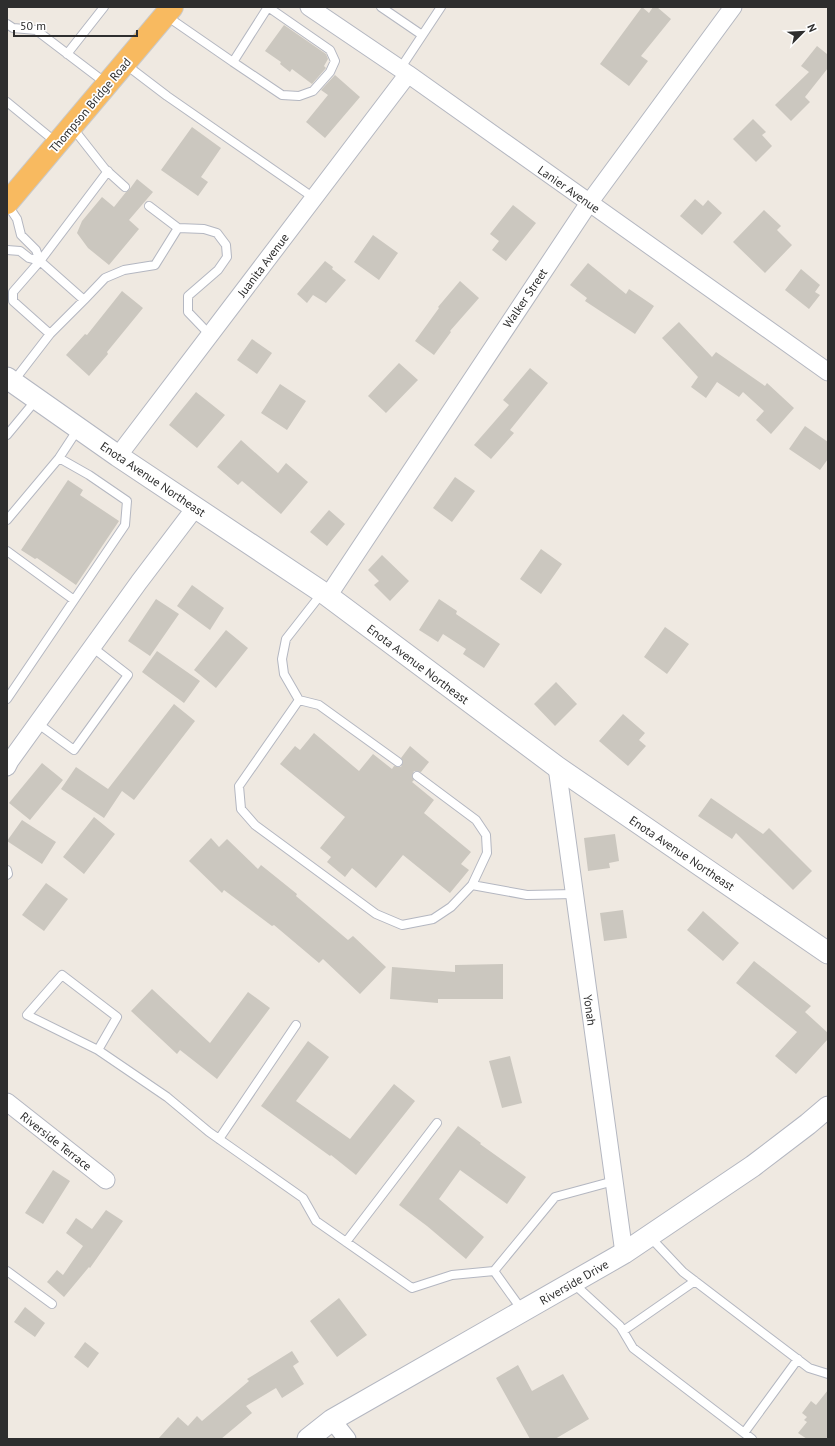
<svg xmlns="http://www.w3.org/2000/svg" width="835" height="1446" font-family="'PT Sans',sans-serif">
<style>
.building{fill:#cbc7bf}
.lines{fill:none;stroke-linecap:round;stroke-linejoin:round}
.service-casing{stroke:#b4b7c1;stroke-width:10}
.minor-casing{stroke:#b4b7c1;stroke-width:19}
.tertiary-casing{stroke:#b4b7c1;stroke-width:23}
.trunk-casing{stroke:#c9c9c9;stroke-width:24}
.service{stroke:#fff;stroke-width:8}
.minor{stroke:#fff;stroke-width:17}
.tertiary{stroke:#fff;stroke-width:21}
.trunk{stroke:#f8ba60;stroke-width:22}
.labels{text-anchor:middle;dominant-baseline:central;stroke-width:3.5;stroke-linejoin:round;paint-order:stroke}
.street-label{font-size:12px;fill:#2e2e2e;stroke:#fff}
</style>
<rect width="100%" height="100%" fill="#efe9e1"/>
<path class="building" d="M 642,7 L 649,13 L 653,7 L 657,7 L 671,19 L 641,56 L 648,61 L 629,86 L 600,64 Z
M 284,25 L 326,54 L 328,59 L 324,66 L 326,68 L 312,84 L 292,69 L 290,72 L 280,64 L 281,62 L 265,51 Z
M 817,46 L 827,54 L 828,54 L 828,68 L 805,97 L 810,102 L 791,121 L 775,105 L 809,72 L 801,66 Z
M 335,75 L 360,97 L 325,138 L 306,122 L 328,95 L 321,90 Z
M 753,119 L 766,132 L 762,135 L 772,146 L 756,162 L 733,139 Z
M 192,127 L 221,148 L 201,177 L 208,182 L 198,196 L 161,170 Z
M 137,179 L 153,192 L 129,220 L 139,229 L 109,265 L 88,248 L 77,233 L 82,221 L 102,197 L 114,207 L 126,192 L 129,190 Z
M 695,199 L 703,206 L 708,200 L 722,213 L 702,235 L 680,216 Z
M 513,205 L 536,223 L 506,261 L 492,250 L 499,241 L 490,234 Z
M 764,210 L 781,226 L 777,230 L 792,245 L 765,273 L 733,242 Z
M 373,235 L 398,253 L 379,280 L 354,262 Z
M 325,261 L 333,267 L 332,269 L 346,280 L 326,303 L 313,295 L 307,303 L 297,294 Z
M 588,263 L 626,294 L 629,289 L 654,306 L 635,334 L 585,301 L 587,298 L 570,285 Z
M 801,269 L 820,285 L 815,292 L 820,295 L 809,309 L 785,290 Z
M 460,281 L 479,298 L 450,331 L 451,332 L 434,355 L 415,341 L 439,308 L 438,307 Z
M 122,291 L 143,308 L 107,352 L 108,354 L 89,376 L 66,355 L 85,334 L 87,335 Z
M 679,322 L 712,357 L 716,352 L 765,386 L 767,383 L 794,408 L 771,434 L 756,420 L 764,411 L 743,392 L 739,397 L 717,382 L 706,398 L 691,387 L 698,377 L 662,338 Z
M 252,339 L 272,353 L 257,374 L 237,360 Z
M 399,363 L 418,380 L 386,413 L 368,396 Z
M 530,368 L 548,383 L 510,430 L 514,433 L 491,459 L 474,445 L 509,405 L 503,400 Z
M 280,384 L 306,401 L 287,430 L 261,413 Z
M 196,392 L 225,415 L 197,448 L 169,425 Z
M 805,426 L 828,442 L 828,459 L 820,470 L 789,449 Z
M 241,440 L 278,473 L 286,463 L 308,482 L 281,514 L 242,481 L 238,485 L 217,467 Z
M 455,477 L 475,491 L 452,522 L 433,508 Z
M 68,480 L 83,490 L 80,495 L 119,521 L 76,585 L 37,558 L 35,559 L 21,550 Z
M 329,510 L 345,524 L 327,546 L 310,532 Z
M 541,549 L 562,564 L 541,594 L 520,579 Z
M 382,555 L 409,581 L 390,601 L 374,585 L 379,581 L 368,570 Z
M 192,585 L 224,608 L 210,630 L 177,606 Z
M 156,599 L 179,614 L 150,656 L 128,641 Z
M 439,599 L 457,611 L 456,614 L 500,644 L 484,668 L 463,654 L 466,649 L 443,634 L 438,642 L 419,630 Z
M 665,627 L 689,644 L 667,674 L 644,657 Z
M 226,630 L 248,648 L 216,688 L 194,670 Z
M 157,651 L 200,681 L 184,703 L 142,672 Z
M 556,682 L 577,704 L 555,726 L 534,704 Z
M 174,704 L 195,721 L 134,800 L 122,791 L 104,818 L 61,789 L 76,767 L 108,789 Z
M 623,714 L 645,733 L 639,740 L 646,746 L 628,766 L 599,741 Z
M 314,733 L 359,771 L 373,754 L 392,769 L 394,766 L 401,767 L 403,762 L 401,758 L 410,746 L 429,762 L 421,772 L 414,771 L 412,776 L 414,780 L 412,782 L 434,800 L 424,813 L 471,852 L 461,864 L 469,870 L 450,893 L 403,855 L 376,888 L 352,868 L 345,877 L 327,862 L 331,857 L 320,848 L 345,817 L 280,764 L 295,746 L 300,750 Z
M 42,763 L 63,780 L 30,820 L 9,803 Z
M 711,798 L 763,834 L 769,828 L 812,871 L 793,890 L 736,833 L 732,839 L 698,816 Z
M 94,817 L 115,834 L 84,874 L 63,857 Z
M 22,820 L 56,842 L 42,864 L 7,841 Z
M 615,834 L 619,861 L 609,863 L 610,868 L 588,871 L 584,838 Z
M 211,838 L 219,847 L 227,839 L 258,869 L 261,865 L 297,894 L 296,896 L 348,940 L 353,936 L 386,967 L 360,994 L 323,959 L 319,963 L 274,925 L 272,926 L 224,890 L 222,893 L 189,861 Z
M 46,883 L 68,899 L 44,931 L 22,915 Z
M 623,910 L 627,938 L 604,941 L 600,913 Z
M 703,911 L 739,943 L 723,961 L 687,930 Z
M 754,961 L 811,1006 L 805,1012 L 828,1033 L 828,1039 L 796,1074 L 775,1056 L 797,1032 L 736,983 Z
M 503,964 L 503,999 L 438,999 L 438,1003 L 390,999 L 392,967 L 455,972 L 455,965 Z
M 152,989 L 210,1043 L 248,992 L 270,1008 L 217,1079 L 180,1050 L 177,1054 L 131,1011 Z
M 308,1041 L 329,1057 L 296,1101 L 350,1139 L 394,1084 L 415,1101 L 356,1175 L 331,1155 L 330,1156 L 261,1106 Z
M 510,1056 L 522,1103 L 502,1108 L 489,1061 Z
M 458,1126 L 481,1143 L 480,1144 L 526,1177 L 507,1204 L 460,1170 L 439,1199 L 484,1237 L 466,1259 L 427,1226 L 399,1205 Z
M 53,1170 L 70,1181 L 43,1224 L 25,1213 Z
M 106,1210 L 123,1221 L 90,1268 L 89,1267 L 64,1297 L 47,1282 L 57,1270 L 63,1275 L 83,1246 L 66,1233 L 76,1218 L 92,1229 Z
M 339,1298 L 367,1335 L 337,1357 L 310,1321 Z
M 25,1307 L 45,1323 L 35,1337 L 14,1322 Z
M 85,1342 L 99,1353 L 88,1368 L 74,1357 Z
M 292,1351 L 299,1362 L 293,1366 L 304,1384 L 282,1398 L 276,1388 L 246,1406 L 252,1413 L 221,1439 L 158,1439 L 178,1417 L 188,1426 L 197,1416 L 202,1421 L 249,1381 L 247,1379 Z
M 518,1365 L 532,1391 L 563,1374 L 589,1419 L 555,1439 L 530,1439 L 496,1378 Z
M 828,1390 L 828,1439 L 807,1439 L 798,1433 L 807,1422 L 804,1420 L 807,1417 L 802,1413 L 811,1401 L 816,1405 Z"/>
<g class="lines">
<defs>
<path id="service" d="M 381,7 L 422,35
M 165,15 L 233,62 L 268,7
M 7,24 L 13,28 L 36,30 L 107,84
M 67,54 L 104,7
M 233,62 L 282,95 L 299,96 L 313,91 L 330,72 L 335,61 L 330,50 L 268,7
M 125,64 L 167,96 L 314,198
M 400,69 L 441,7
M 7,102 L 57,143
M 72,127 L 105,169 L 125,187
M 7,204 L 17,219 L 21,235 L 36,250 L 40,261 L 84,300 L 105,278 L 124,270 L 155,265 L 178,228
M 149,206 L 178,228 L 204,229 L 217,233 L 226,245 L 227,257 L 218,270 L 188,296 L 188,312 L 210,335
M 7,250 L 20,251 L 29,258 L 40,261
M 50,334 L 84,300
M 13,382 L 50,334 L 13,301 L 13,292 L 40,261 L 108,171
M 7,435 L 36,400
M 7,520 L 59,458 L 78,429
M 7,551 L 74,600
M 322,593 L 286,639 L 282,659 L 284,674 L 299,700 L 239,786 L 241,809 L 255,825 L 376,914 L 402,925 L 433,919 L 451,907 L 472,885 L 527,895 L 574,894
M 7,699 L 125,525 L 127,501 L 89,475 L 59,458
M 299,700 L 319,705 L 398,762
M 37,723 L 74,750 L 128,675 L 92,647
M 417,776 L 476,820 L 486,835 L 487,853 L 472,885
M 7,870 L 8,874 L 7,875
M 98,1050 L 117,1017 L 62,975 L 27,1015 L 98,1050 L 167,1097 L 209,1132 L 303,1198 L 316,1221 L 412,1288 L 452,1275 L 494,1271 L 522,1310
M 219,1139 L 296,1025
M 650,1237 L 683,1272 L 809,1368 L 828,1374
M 346,1242 L 437,1123
M 7,1271 L 52,1304
M 494,1271 L 555,1197 L 614,1181
M 573,1283 L 620,1326 L 633,1348 L 752,1439
M 623,1331 L 695,1281
M 744,1433 L 798,1359"/>
<path id="minor" d="M 309,7 L 408,74 L 828,372
M 118,456 L 408,74
M 328,596 L 589,203 L 733,7
M 7,767 L 10,761 L 139,582 L 195,508
M 557,767 L 624,1253
M 7,1102 L 106,1180
M 332,1420 L 347,1439"/>
<path id="tertiary" d="M 7,378 L 118,456 L 328,596 L 557,767 L 828,953
M 308,1439 L 332,1420 L 624,1253 L 753,1166 L 808,1124 L 828,1107"/>
<path id="trunk" d="M 7,203 L 172,7"/>
</defs>
<use href="#service" class="service-casing"/>
<use href="#minor" class="minor-casing"/>
<use href="#tertiary" class="tertiary-casing"/>
<use href="#trunk" class="trunk-casing"/>
<use href="#service" class="service"/>
<use href="#minor" class="minor"/>
<use href="#tertiary" class="tertiary"/>
<use href="#trunk" class="trunk"/>
</g>
<g class="labels">
<g class="street-label">
<text transform="translate(90 105) rotate(-50)">Thompson Bridge Road</text>
<text transform="translate(569 189) rotate(35)">Lanier Avenue</text>
<text transform="translate(263 265) rotate(-53)">Juanita Avenue</text>
<text transform="translate(525 298) rotate(-56)">Walker Street</text>
<text transform="translate(153 479) rotate(34)">Enota Avenue Northeast</text>
<text transform="translate(418 664) rotate(37)">Enota Avenue Northeast</text>
<text transform="translate(682 853) rotate(34)">Enota Avenue Northeast</text>
<text transform="translate(590 1010) rotate(82)">Yonah</text>
<text transform="translate(56 1141) rotate(38)">Riverside Terrace</text>
<text transform="translate(574 1282) rotate(-30)">Riverside Drive</text>
</g>
</g>
<rect width="835" height="1446" fill="none" stroke="#2e2e2e" stroke-width="16"/>
<g transform="translate(803 32) rotate(66)" stroke="#ffffff" stroke-width="3" paint-order="stroke">
<path d="M0-3L7 15L0 10L-7 15Z" fill="#2e2e2e"/>
<text y="-6" font-size="11" font-weight="bold" text-anchor="middle" fill="#2e2e2e">N</text>
</g>
<path d="M14 30v6h123v-6" fill="none" stroke="#2e2e2e" stroke-width="2"/>
<text x="20" y="30" font-size="12" fill="#2e2e2e" stroke="#ffffff" stroke-width="3" paint-order="stroke">50 m</text>
</svg>
